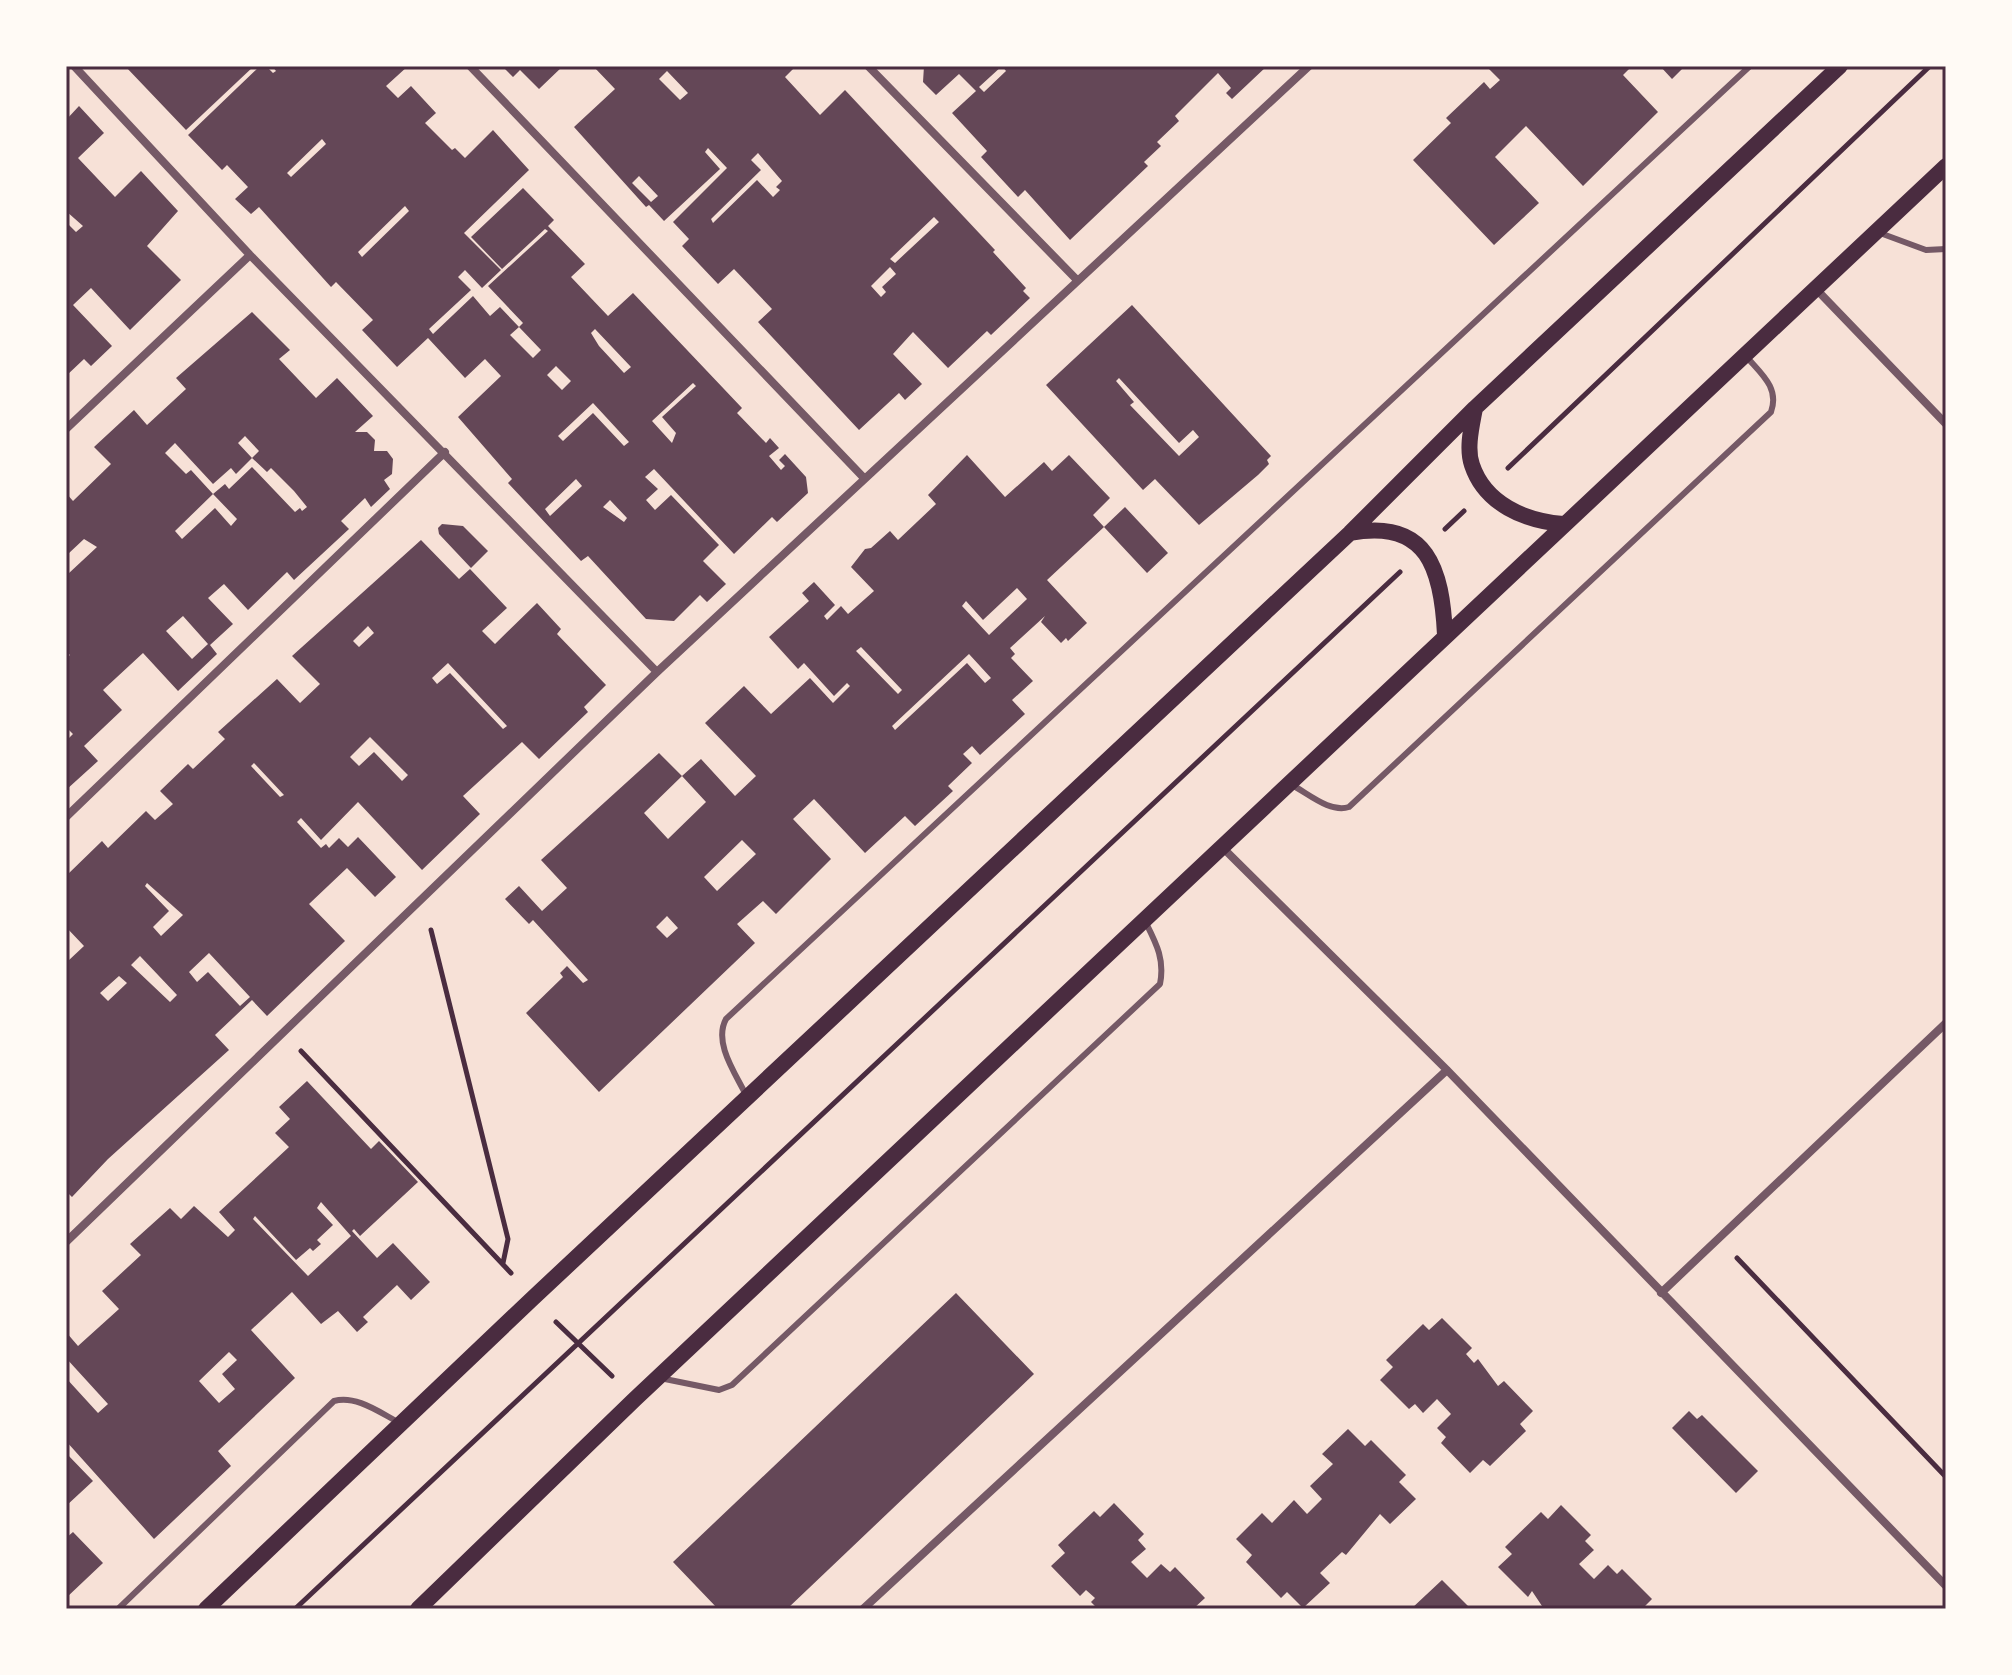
<svg xmlns="http://www.w3.org/2000/svg" width="2012" height="1675" font-family="'Varela Round',sans-serif">
<style>
.building{fill:#644757;fill-rule:evenodd}
.lines{fill:none;stroke-linecap:round;stroke-linejoin:round}
.path{stroke:#4a2c40;stroke-width:5}
.service{stroke:#755966;stroke-width:6}
.minor{stroke:#755966;stroke-width:8}
.secondary{stroke:#4a2c40;stroke-width:16}
.neatline{fill:none;stroke:#4a2c40;stroke-width:3}
</style>
<rect width="100%" height="100%" fill="#f7e1d7"/>
<path class="building" d="M 125,66 L 254,66 L 186,130 Z
M 260,66 L 266,66 L 273,73 L 276,71 L 272,66 L 408,66 L 386,86 L 398,98 L 411,86 L 436,113 L 425,123 L 452,150 L 455,148 L 465,158 L 493,130 L 529,170 L 464,233 L 501,270 L 482,288 L 465,270 L 458,277 L 471,290 L 429,329 L 433,334 L 473,296 L 490,316 L 500,307 L 519,327 L 510,335 L 533,358 L 541,350 L 519,327 L 523,323 L 488,286 L 548,231 L 545,229 L 502,269 L 471,237 L 523,188 L 554,220 L 548,226 L 585,264 L 571,277 L 608,316 L 633,293 L 742,408 L 737,413 L 766,443 L 770,438 L 779,448 L 769,456 L 781,470 L 785,466 L 779,460 L 785,454 L 806,477 L 808,493 L 777,522 L 772,517 L 734,554 L 654,469 L 645,477 L 658,489 L 646,500 L 655,510 L 671,495 L 719,545 L 703,561 L 726,584 L 707,602 L 700,595 L 674,621 L 646,619 L 588,556 L 581,561 L 508,483 L 512,479 L 458,417 L 501,376 L 485,359 L 465,378 L 428,338 L 397,367 L 362,330 L 373,320 L 336,282 L 331,287 L 259,207 L 251,214 L 235,199 L 248,187 L 227,165 L 222,170 L 188,135 ZM 322,139 L 326,144 L 291,177 L 287,173 ZM 405,206 L 409,211 L 362,257 L 358,252 ZM 595,329 L 631,367 L 624,373 L 599,346 L 591,333 ZM 556,366 L 571,381 L 562,390 L 547,375 ZM 693,383 L 696,386 L 662,417 L 676,433 L 672,443 L 652,421 ZM 593,403 L 629,442 L 624,446 L 593,413 L 563,441 L 558,436 ZM 576,479 L 582,486 L 550,516 L 545,509 ZM 610,500 L 627,518 L 624,522 L 603,507 Z
M 502,66 L 563,66 L 539,89 L 520,70 L 513,77 Z
M 593,66 L 796,66 L 785,77 L 820,115 L 845,90 L 995,250 L 993,252 L 1026,288 L 1023,291 L 1030,298 L 991,335 L 987,331 L 948,368 L 913,332 L 893,354 L 922,384 L 905,400 L 899,393 L 859,430 L 758,322 L 772,309 L 734,269 L 718,284 L 682,246 L 689,239 L 673,222 L 727,168 L 708,148 L 705,152 L 720,169 L 664,221 L 649,205 L 646,207 L 574,127 L 615,89 ZM 667,71 L 688,93 L 680,100 L 659,79 ZM 758,153 L 782,181 L 776,187 L 780,190 L 773,197 L 757,180 L 713,223 L 711,219 L 761,170 L 751,160 ZM 639,176 L 658,196 L 651,202 L 632,183 ZM 934,217 L 939,222 L 895,263 L 890,259 ZM 890,267 L 896,274 L 882,287 L 886,292 L 881,297 L 871,286 Z
M 924,66 L 1267,66 L 1232,99 L 1226,93 L 1231,88 L 1218,73 L 1175,116 L 1179,121 L 1157,142 L 1161,146 L 1144,162 L 1148,166 L 1070,240 L 1025,190 L 1018,197 L 981,157 L 987,151 L 952,113 L 976,91 L 959,74 L 936,95 L 923,82 ZM 1002,66 L 1006,71 L 984,92 L 979,87 Z
M 1486,66 L 1632,66 L 1623,75 L 1658,112 L 1583,186 L 1526,126 L 1495,157 L 1539,203 L 1494,245 L 1413,160 L 1451,123 L 1446,118 L 1484,82 L 1490,89 L 1500,80 Z
M 1660,66 L 1685,66 L 1672,79 Z
M 79,106 L 104,133 L 78,158 L 115,197 L 141,171 L 178,211 L 147,246 L 181,280 L 130,330 L 91,288 L 73,305 L 112,346 L 91,366 L 84,359 L 66,376 L 66,222 L 76,232 L 83,226 L 66,211 L 66,120 Z
M 1132,305 L 1271,456 L 1267,460 L 1269,464 L 1258,475 L 1199,525 L 1155,479 L 1143,490 L 1046,385 ZM 1119,378 L 1179,443 L 1193,430 L 1199,437 L 1179,456 L 1130,405 L 1134,402 L 1116,381 Z
M 252,312 L 290,350 L 279,359 L 316,398 L 337,378 L 373,416 L 355,432 L 367,432 L 375,440 L 374,451 L 387,451 L 393,459 L 392,474 L 384,480 L 390,489 L 371,507 L 365,498 L 341,521 L 349,529 L 294,580 L 287,572 L 248,610 L 224,584 L 208,598 L 233,624 L 210,645 L 217,654 L 178,691 L 143,653 L 103,690 L 122,710 L 84,746 L 98,761 L 66,790 L 66,735 L 69,738 L 73,734 L 66,727 L 66,660 L 70,655 L 66,650 L 66,572 L 68,574 L 97,547 L 84,539 L 68,554 L 66,552 L 66,493 L 73,501 L 111,464 L 94,447 L 134,410 L 147,425 L 186,389 L 176,378 ZM 245,436 L 259,451 L 252,458 L 267,472 L 271,468 L 294,491 L 307,507 L 302,511 L 300,508 L 295,512 L 252,467 L 229,489 L 225,484 L 213,494 L 191,470 L 186,474 L 165,453 L 175,443 L 213,484 L 231,468 L 236,474 L 252,458 L 238,443 ZM 213,494 L 237,519 L 231,526 L 215,508 L 182,539 L 175,531 ZM 183,616 L 208,644 L 192,659 L 166,631 Z
M 967,455 L 1005,497 L 1044,462 L 1052,471 L 1069,455 L 1110,498 L 1093,515 L 1104,527 L 1047,580 L 1087,623 L 1068,641 L 1066,638 L 1061,643 L 1041,622 L 1045,616 L 1010,648 L 1015,654 L 1011,658 L 1033,681 L 1012,700 L 1025,714 L 980,755 L 972,746 L 963,754 L 972,763 L 948,786 L 953,791 L 915,826 L 905,816 L 865,853 L 814,799 L 793,819 L 831,859 L 776,914 L 763,901 L 737,924 L 755,943 L 599,1092 L 526,1013 L 563,977 L 560,973 L 567,966 L 583,983 L 588,980 L 533,920 L 529,924 L 505,899 L 519,886 L 542,911 L 567,888 L 541,860 L 659,753 L 682,776 L 644,813 L 668,839 L 706,802 L 682,776 L 701,759 L 735,796 L 756,776 L 705,723 L 744,686 L 771,714 L 810,678 L 833,703 L 850,686 L 847,683 L 834,696 L 804,663 L 798,669 L 769,637 L 809,601 L 802,593 L 814,582 L 835,605 L 824,616 L 827,620 L 841,606 L 848,614 L 874,591 L 851,567 L 865,549 L 871,548 L 890,531 L 898,540 L 936,504 L 928,495 ZM 1017,588 L 1027,599 L 989,635 L 962,606 L 966,601 L 983,620 ZM 861,647 L 902,690 L 898,694 L 856,651 ZM 969,654 L 991,678 L 985,683 L 967,663 L 895,730 L 892,726 ZM 742,840 L 756,854 L 717,891 L 704,877 ZM 667,916 L 678,928 L 667,938 L 656,927 Z
M 1125,507 L 1168,553 L 1147,573 L 1104,527 Z
M 442,524 L 463,526 L 488,551 L 471,568 L 439,534 L 438,528 Z
M 421,540 L 459,579 L 470,569 L 507,608 L 482,631 L 495,644 L 537,603 L 561,629 L 557,634 L 606,685 L 584,707 L 588,712 L 539,759 L 522,742 L 463,796 L 480,814 L 422,870 L 358,802 L 321,840 L 301,818 L 297,822 L 321,848 L 326,844 L 329,848 L 339,838 L 348,847 L 358,837 L 396,877 L 375,897 L 347,868 L 309,904 L 345,941 L 267,1016 L 252,1000 L 215,1035 L 229,1050 L 108,1159 L 72,1197 L 66,1191 L 66,958 L 68,961 L 84,946 L 66,927 L 66,876 L 102,841 L 108,848 L 146,811 L 155,820 L 173,804 L 160,791 L 188,764 L 193,769 L 225,739 L 218,732 L 277,679 L 300,703 L 320,684 L 292,656 ZM 368,626 L 374,633 L 359,647 L 353,641 ZM 448,663 L 507,726 L 503,729 L 450,673 L 437,684 L 432,678 ZM 370,737 L 408,775 L 402,781 L 374,752 L 359,766 L 350,757 ZM 254,763 L 284,795 L 280,797 L 251,766 ZM 147,883 L 183,915 L 161,936 L 153,927 L 169,911 L 145,886 ZM 209,953 L 250,997 L 240,1006 L 208,972 L 197,982 L 189,972 ZM 140,956 L 177,995 L 170,1002 L 131,965 ZM 119,976 L 127,983 L 108,1001 L 100,993 Z
M 307,1081 L 371,1149 L 379,1141 L 418,1182 L 360,1236 L 354,1229 L 352,1231 L 377,1258 L 393,1243 L 430,1282 L 411,1300 L 397,1285 L 363,1317 L 368,1322 L 357,1332 L 338,1311 L 321,1324 L 292,1292 L 251,1330 L 295,1378 L 218,1451 L 231,1466 L 154,1539 L 66,1441 L 66,1378 L 98,1413 L 108,1404 L 66,1358 L 66,1332 L 78,1346 L 119,1309 L 102,1291 L 141,1255 L 130,1244 L 170,1208 L 181,1219 L 194,1206 L 228,1237 L 235,1230 L 219,1212 L 289,1147 L 275,1133 L 290,1119 L 279,1107 ZM 321,1202 L 351,1236 L 308,1276 L 253,1219 L 255,1216 L 296,1260 L 310,1248 L 313,1251 L 321,1244 L 317,1240 L 333,1225 L 317,1208 ZM 229,1352 L 237,1360 L 222,1374 L 235,1389 L 219,1403 L 199,1381 Z
M 956,1293 L 1034,1374 L 787,1609 L 718,1609 L 673,1562 Z
M 1442,1318 L 1472,1348 L 1466,1354 L 1474,1363 L 1478,1359 L 1498,1386 L 1504,1381 L 1533,1411 L 1520,1424 L 1526,1431 L 1490,1466 L 1483,1460 L 1470,1473 L 1441,1443 L 1446,1437 L 1437,1428 L 1451,1414 L 1437,1399 L 1423,1413 L 1415,1404 L 1409,1409 L 1380,1380 L 1393,1367 L 1386,1360 L 1423,1324 L 1429,1330 Z
M 1689,1411 L 1697,1419 L 1702,1415 L 1758,1471 L 1736,1493 L 1672,1428 Z
M 1348,1429 L 1365,1446 L 1371,1440 L 1406,1475 L 1399,1482 L 1416,1499 L 1390,1524 L 1380,1514 L 1346,1555 L 1342,1552 L 1320,1573 L 1330,1583 L 1303,1608 L 1287,1592 L 1281,1598 L 1246,1562 L 1252,1555 L 1236,1539 L 1262,1513 L 1272,1523 L 1294,1500 L 1307,1514 L 1322,1499 L 1310,1486 L 1333,1464 L 1322,1454 Z
M 66,1453 L 93,1481 L 66,1506 Z
M 1114,1503 L 1144,1534 L 1138,1540 L 1146,1549 L 1131,1562 L 1147,1578 L 1161,1564 L 1170,1572 L 1175,1567 L 1205,1598 L 1193,1609 L 1098,1609 L 1091,1602 L 1095,1598 L 1086,1590 L 1080,1596 L 1051,1566 L 1065,1553 L 1058,1545 L 1094,1511 L 1100,1517 Z
M 1561,1505 L 1591,1535 L 1585,1541 L 1594,1550 L 1579,1564 L 1594,1579 L 1608,1565 L 1617,1574 L 1622,1569 L 1652,1599 L 1642,1609 L 1544,1609 L 1532,1591 L 1528,1597 L 1498,1567 L 1512,1554 L 1505,1547 L 1541,1512 L 1548,1519 Z
M 73,1532 L 103,1563 L 66,1598 L 66,1538 Z
M 1442,1580 L 1471,1609 L 1411,1609 Z"/>
<g class="lines">
<path class="path" d="M 1508,468 L 1930,66
M 1445,529 L 1464,511
M 431,930 L 508,1239 L 503,1263
M 301,1051 L 511,1273
M 1737,1258 L 1946,1477
M 556,1322 L 612,1376
M 295,1609 L 1400,572"/>
<path class="service" d="M 1880,233 L 1926,250 L 1946,249
M 1292,785 C 1309,794 1330,813 1349,807 L 1771,412 C 1780,387 1760,373 1745,355
M 747,1097 C 736,1074 713,1043 726,1019 L 1750,66
M 660,1378 L 719,1390 L 732,1385 L 1160,984 C 1165,959 1156,943 1145,921
M 118,1609 L 334,1401 C 357,1395 380,1413 400,1423"/>
<path class="minor" d="M 74,66 L 250,255 L 657,672
M 470,66 L 863,477
M 868,66 L 1077,280
M 1816,289 L 1946,424
M 66,429 L 250,255
M 66,817 L 445,452
M 1222,847 L 1447,1070 L 1946,1586
M 66,1242 L 657,672 L 1309,66
M 1661,1293 L 1946,1023
M 863,1609 L 1447,1070"/>
<path class="secondary" d="M 1475,408 C 1472,425 1466,448 1472,465 C 1485,504 1525,521 1563,524
M 1350,533 C 1428,518 1442,570 1445,635
M 206,1609 L 533,1298 L 1350,533 L 1475,408 L 1840,66
M 418,1609 L 635,1399 L 1946,166"/>
</g>
<rect width="2012" height="1675" fill="none" stroke="#fffaf5" stroke-width="136"/>
<rect x="68" y="68" width="1876" height="1539" class="neatline"/>
</svg>
